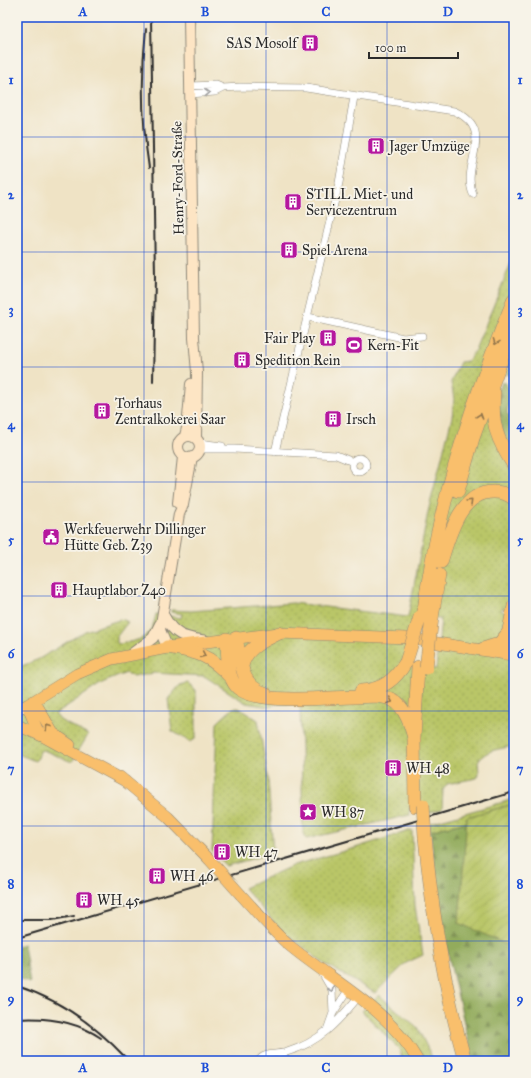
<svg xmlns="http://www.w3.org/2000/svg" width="531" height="1078" font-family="'IM FELL Great Primer',serif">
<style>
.grass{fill:url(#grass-dots);stroke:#72784a;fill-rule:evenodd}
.forest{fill:url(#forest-firs);stroke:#5e6b44}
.garden{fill:url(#garden-furrows);stroke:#72784a}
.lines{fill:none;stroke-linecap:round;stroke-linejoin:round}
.street-casing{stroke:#8d8778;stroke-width:8}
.secondary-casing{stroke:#8d8778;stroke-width:12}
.primary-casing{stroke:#8d8778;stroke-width:12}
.highway-casing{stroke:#8d8778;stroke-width:14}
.street{stroke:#fff;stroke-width:7}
.secondary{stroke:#fde5c4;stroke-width:10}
.primary{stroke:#f9bf6c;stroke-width:11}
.highway{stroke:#f9bf6c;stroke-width:13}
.rail{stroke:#2b2b2b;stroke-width:2}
.primary-bridge-casing{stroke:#8d8778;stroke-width:12;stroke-linecap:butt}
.highway-bridge-casing{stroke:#8d8778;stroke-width:14;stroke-linecap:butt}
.primary-bridge{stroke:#f9bf6c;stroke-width:11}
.highway-bridge{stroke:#f9bf6c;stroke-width:13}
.oneway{stroke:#a0a0a0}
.oneway2{stroke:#92754c}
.grid{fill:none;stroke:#1d4ed8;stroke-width:1;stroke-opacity:0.55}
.labels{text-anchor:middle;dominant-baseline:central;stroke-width:3.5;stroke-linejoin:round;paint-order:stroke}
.poi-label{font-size:14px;fill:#2b2b2b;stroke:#f7f3e8;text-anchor:start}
.street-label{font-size:14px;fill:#2b2b2b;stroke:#f7f3e8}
.neatline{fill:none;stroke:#1d4ed8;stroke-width:1.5}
.grid-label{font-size:13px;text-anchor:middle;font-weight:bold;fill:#1d4ed8}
</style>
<defs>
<pattern id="grass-dots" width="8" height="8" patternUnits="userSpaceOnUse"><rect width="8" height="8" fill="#b9c668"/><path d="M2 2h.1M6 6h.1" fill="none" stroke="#9faa5a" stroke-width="1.8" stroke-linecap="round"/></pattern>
<pattern id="forest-firs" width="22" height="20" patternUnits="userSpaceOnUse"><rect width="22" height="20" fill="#92ab5c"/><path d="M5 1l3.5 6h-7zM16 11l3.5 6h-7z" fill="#778b4c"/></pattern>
<pattern id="garden-furrows" width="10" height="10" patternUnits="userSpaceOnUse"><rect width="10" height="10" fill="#b9c668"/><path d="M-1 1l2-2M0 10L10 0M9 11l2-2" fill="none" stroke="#9faa5a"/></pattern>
</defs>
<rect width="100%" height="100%" fill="#f7f3e8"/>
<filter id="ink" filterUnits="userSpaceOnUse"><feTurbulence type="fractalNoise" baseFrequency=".025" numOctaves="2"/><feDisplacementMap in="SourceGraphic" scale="8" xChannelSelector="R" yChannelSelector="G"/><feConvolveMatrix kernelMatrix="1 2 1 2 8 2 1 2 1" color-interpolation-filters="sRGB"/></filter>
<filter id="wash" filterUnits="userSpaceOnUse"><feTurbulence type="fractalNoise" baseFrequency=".012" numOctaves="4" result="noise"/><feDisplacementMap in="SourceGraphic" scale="16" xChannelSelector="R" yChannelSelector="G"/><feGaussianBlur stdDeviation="0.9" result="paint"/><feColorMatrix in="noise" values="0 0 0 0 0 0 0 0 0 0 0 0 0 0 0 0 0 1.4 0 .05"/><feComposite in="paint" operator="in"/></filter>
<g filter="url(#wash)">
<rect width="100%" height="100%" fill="#efe3c5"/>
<path class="grass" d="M 514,256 L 514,352 L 508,366 L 484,358 L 481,382 L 500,389 L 498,396 L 514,458 L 514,610 L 502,608 L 501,611 L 514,614 L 514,746 C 501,749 486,749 478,761 L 479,774 L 477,778 L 447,784 L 443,790 L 442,809 L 428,813 L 409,807 L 410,815 L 306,839 L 303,831 L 300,704 L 275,704 L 270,707 L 246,703 L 204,676 L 154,673 L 133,677 L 126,673 L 102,683 L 55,714 L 60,720 L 88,735 L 72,762 L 43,750 L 40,751 L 38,758 L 35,761 L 18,754 L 17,668 L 39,659 L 85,631 L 122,619 L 128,622 L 117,636 L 117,643 L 120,644 C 144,639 151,638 156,614 L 181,618 L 182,614 L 171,612 L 171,610 L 191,611 L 293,603 L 408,617 L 428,512 L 452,417 L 454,399 L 451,382 L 460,362 L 468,361 L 475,350 ZM 423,618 L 441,619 L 436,669 L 418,667 L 406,662 Z
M 188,683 L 196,690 L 196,737 L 191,742 L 172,731 L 168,699 L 180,685 Z
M 233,708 L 239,708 L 258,720 L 268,778 L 273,853 L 226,866 L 212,851 L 217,723 Z
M 514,799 L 514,804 L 467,817 L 467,822 L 430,831 L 430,823 Z
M 412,830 L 415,906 L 423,955 L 406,963 L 375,993 L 323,963 L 279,928 L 244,888 L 294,865 L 355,848 Z
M 379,995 L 417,1027 L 434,1061 L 403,1061 L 399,1049 L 362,1011 Z"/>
<path class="forest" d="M 514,352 L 514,372 L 510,375 L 505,374 Z
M 502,382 L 506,383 L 510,393 L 507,413 L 514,423 L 514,458 C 502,431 491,412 502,382 Z
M 467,822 L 459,922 L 514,948 L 514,1061 L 473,1061 L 445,941 L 430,831 Z
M 24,944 L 30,983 L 17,978 L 17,946 Z"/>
<path class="garden" d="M 514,804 L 514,948 L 459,923 L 467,817 Z"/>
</g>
<g filter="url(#ink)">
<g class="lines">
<defs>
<path id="street" d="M 190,86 L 216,85 L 223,88
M 190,94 L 215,92 L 223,88 L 240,87 L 306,88 L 454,111 C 498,130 460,164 473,194
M 308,317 L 403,338 L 422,336
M 199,443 L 222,446
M 200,449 L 234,449 L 336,455 L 353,462
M 275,452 L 339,183 L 354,97
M352 465a7 7 0 1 1 14 0a7 7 0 1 1-14 0Z
M 321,971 L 332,990 L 333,1013
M 327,1030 L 333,1013 L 349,989
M 259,1061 C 263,1052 279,1055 287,1052 C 320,1042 338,1022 359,996"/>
<path id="secondary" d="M 189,17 L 194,338 L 197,372 L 196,438
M178 447a11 11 0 1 1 22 0a11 11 0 1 1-22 0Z
M 185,436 L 187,428 L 191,384
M 178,503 L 183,457
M 164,616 C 175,637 185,637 206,641
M 167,647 L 160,630 L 179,514 L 183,505 L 192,457
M 130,655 L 153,638 L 160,624
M 17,709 L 27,705"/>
<path id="primary" d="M 35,702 L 53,733 L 70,745
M 17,725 L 42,736
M 120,777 L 168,817 L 209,859
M 125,781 L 44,737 L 37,729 L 27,705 L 77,674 L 112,659 L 182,645 L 279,633 L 407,638 L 512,655
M 241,895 C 257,912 272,931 290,946 C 335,983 388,1008 418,1061"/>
<path id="highway" d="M 494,393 C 491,424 497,440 514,466
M 458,491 L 473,438 L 514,325
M 441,562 C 449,537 460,491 494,492 C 501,492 508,494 514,499
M 423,618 C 436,508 472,400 514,299
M 432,618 L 439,575
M 236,638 C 241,659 240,687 265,693
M 227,639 C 228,654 226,674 236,686 C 253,706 329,697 355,697 C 369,696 385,694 397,703 C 407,712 411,726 414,738
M 167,647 C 197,652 210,654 231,678
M 483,649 L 499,644 L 508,633
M 504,653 L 514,606
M 242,666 C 246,647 264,641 279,633
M 361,691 C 382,690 395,680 406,662
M 415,806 L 414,738 L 418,667
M 425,837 C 432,913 444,987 465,1061"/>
</defs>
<use href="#street" class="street-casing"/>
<use href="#secondary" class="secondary-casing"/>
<use href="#primary" class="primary-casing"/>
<use href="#highway" class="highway-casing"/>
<use href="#street" class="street"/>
<use href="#secondary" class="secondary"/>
<use href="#primary" class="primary"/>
<use href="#highway" class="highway"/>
<path class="rail" d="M 151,17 L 155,277 L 153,381
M 146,29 C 141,74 142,123 149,168
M 17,920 L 52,920 L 74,916
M 17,938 L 514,792
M 17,986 C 61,1000 95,1025 126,1058
M 17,1019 C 46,1017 76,1021 101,1038"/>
<defs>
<path id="primary-bridge" d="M 209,859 L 241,895"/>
<path id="highway-bridge" d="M 406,662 L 420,617
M 426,668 L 432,618
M 423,805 L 425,837"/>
</defs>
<use href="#primary-bridge" class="primary-bridge-casing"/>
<use href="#highway-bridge" class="highway-bridge-casing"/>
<use href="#primary-bridge" class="primary-bridge"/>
<use href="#highway-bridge" class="highway-bridge"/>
</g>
<defs><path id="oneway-chevron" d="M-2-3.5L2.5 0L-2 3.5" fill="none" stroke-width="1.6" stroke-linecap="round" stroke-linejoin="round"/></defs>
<g class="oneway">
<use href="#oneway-chevron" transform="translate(207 93) rotate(-4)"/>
<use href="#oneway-chevron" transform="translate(331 989) rotate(68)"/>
</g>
<g class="oneway2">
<use href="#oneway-chevron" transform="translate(496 342) rotate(111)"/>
<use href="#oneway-chevron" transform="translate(480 416) rotate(-71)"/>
<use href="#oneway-chevron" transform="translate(470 502) rotate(-45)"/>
<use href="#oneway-chevron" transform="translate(203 655) rotate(24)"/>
<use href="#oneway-chevron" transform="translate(390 701) rotate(23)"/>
<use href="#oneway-chevron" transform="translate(48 727) rotate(-124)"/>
</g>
</g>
<path class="grid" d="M 144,17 L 144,1061M 266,17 L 266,1061M 387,17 L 387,1061M 17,137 L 514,137M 17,252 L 514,252M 17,367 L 514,367M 17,482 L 514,482M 17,596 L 514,596M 17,711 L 514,711M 17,826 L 514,826M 17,941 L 514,941"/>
<defs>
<symbol id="building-square" viewBox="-11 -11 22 22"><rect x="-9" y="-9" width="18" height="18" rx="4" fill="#b5179e" stroke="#f7f3e8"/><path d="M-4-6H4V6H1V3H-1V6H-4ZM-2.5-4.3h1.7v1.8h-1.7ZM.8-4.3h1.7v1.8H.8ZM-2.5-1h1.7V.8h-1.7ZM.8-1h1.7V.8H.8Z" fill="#fff"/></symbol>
<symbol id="stadium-square" viewBox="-11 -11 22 22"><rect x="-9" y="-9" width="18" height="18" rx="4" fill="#b5179e" stroke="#f7f3e8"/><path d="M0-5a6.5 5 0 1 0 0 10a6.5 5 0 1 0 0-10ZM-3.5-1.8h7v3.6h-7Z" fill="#fff"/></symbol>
<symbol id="civic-square" viewBox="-11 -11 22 22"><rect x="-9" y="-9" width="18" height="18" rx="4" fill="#b5179e" stroke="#f7f3e8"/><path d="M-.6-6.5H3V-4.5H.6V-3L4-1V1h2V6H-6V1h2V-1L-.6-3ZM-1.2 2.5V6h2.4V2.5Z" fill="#fff"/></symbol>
<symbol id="sight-square" viewBox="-11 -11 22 22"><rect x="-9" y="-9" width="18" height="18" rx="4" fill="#b5179e" stroke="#f7f3e8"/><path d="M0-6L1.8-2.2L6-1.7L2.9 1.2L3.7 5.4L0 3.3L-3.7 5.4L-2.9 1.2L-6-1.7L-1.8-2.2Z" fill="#fff"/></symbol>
</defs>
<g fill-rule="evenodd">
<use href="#building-square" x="300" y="33" width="20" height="20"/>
<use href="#building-square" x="366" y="136" width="20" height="20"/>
<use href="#building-square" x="283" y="192" width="20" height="20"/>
<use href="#building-square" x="279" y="240" width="20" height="20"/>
<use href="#building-square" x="318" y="328" width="20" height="20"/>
<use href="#stadium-square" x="344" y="335" width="20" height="20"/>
<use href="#building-square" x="232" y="350" width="20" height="20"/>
<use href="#building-square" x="92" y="401" width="20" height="20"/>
<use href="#building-square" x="323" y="409" width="20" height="20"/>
<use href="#civic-square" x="41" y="527" width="20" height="20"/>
<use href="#building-square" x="49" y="580" width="20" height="20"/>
<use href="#building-square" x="383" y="758" width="20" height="20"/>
<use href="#sight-square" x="298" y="802" width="20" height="20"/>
<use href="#building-square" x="212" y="842" width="20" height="20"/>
<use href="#building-square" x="147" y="866" width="20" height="20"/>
<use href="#building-square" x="74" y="890" width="20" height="20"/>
</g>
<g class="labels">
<g class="poi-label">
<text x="297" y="43" text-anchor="end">SAS Mosolf</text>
<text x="389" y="146">Jager Umzüge</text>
<text x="306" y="194">STILL Miet- und<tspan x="306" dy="16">Servicezentrum</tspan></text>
<text x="302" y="250">Spiel Arena</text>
<text x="315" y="338" text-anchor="end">Fair Play</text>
<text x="367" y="345">Kern-Fit</text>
<text x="255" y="360">Spedition Rein</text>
<text x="115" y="403">Torhaus<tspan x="115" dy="16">Zentralkokerei Saar</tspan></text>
<text x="346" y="419">Irsch</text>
<text x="64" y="529">Werkfeuerwehr Dillinger<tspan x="64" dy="16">Hütte Geb. Z39</tspan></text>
<text x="72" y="590">Hauptlabor Z40</text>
<text x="406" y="768">WH 48</text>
<text x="321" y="812">WH 87</text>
<text x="235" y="852">WH 47</text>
<text x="170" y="876">WH 46</text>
<text x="97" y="900">WH 45</text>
</g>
<g class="street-label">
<text transform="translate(178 178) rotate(-91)">Henry-Ford-Straße</text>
</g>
</g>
<rect width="531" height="1078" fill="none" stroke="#f7f3e8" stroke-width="44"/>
<path d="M369 52v6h89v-6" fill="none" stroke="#2b2b2b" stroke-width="2"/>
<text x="375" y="52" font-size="12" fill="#2b2b2b" stroke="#f7f3e8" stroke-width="3" paint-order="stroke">100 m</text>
<rect x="22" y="22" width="487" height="1034" class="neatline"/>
<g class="grid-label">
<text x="83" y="16">A</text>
<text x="205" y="16">B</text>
<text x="326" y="16">C</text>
<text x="448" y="16">D</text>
<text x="11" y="84">1</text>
<text x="520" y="84">1</text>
<text x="11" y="199">2</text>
<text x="520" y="199">2</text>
<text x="11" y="314">3</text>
<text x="520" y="314">3</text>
<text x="11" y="429">4</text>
<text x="520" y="429">4</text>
<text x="11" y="544">5</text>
<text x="520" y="544">5</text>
<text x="11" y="658">6</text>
<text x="520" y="658">6</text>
<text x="11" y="773">7</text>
<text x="520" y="773">7</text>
<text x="11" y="888">8</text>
<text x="520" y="888">8</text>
<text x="11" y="1003">9</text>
<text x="520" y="1003">9</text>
<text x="83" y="1072">A</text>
<text x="205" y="1072">B</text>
<text x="326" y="1072">C</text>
<text x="448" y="1072">D</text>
</g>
</svg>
